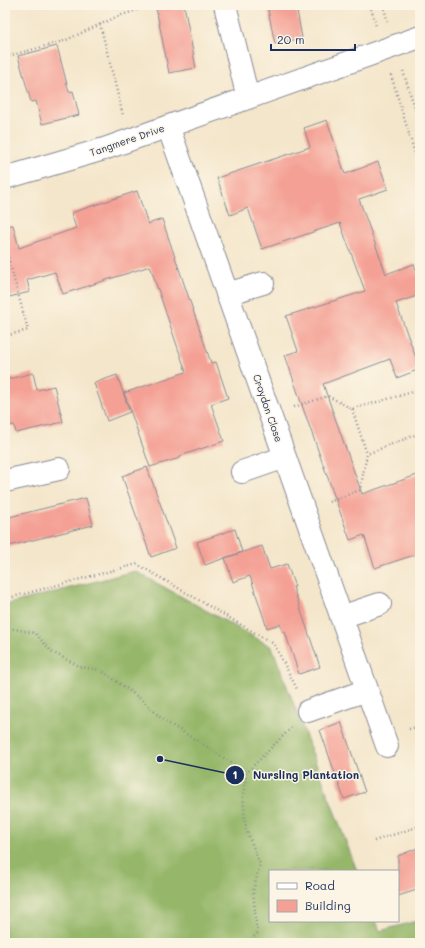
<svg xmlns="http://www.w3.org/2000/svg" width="425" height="948" font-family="Mali,sans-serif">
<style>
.forest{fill:#96b76b;stroke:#587364}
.building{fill:#f4a094}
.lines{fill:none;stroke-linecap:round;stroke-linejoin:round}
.minor-casing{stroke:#888a94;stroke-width:24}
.path{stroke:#888a94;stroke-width:2.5;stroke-dasharray:1 3;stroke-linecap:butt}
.minor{stroke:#fff;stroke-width:22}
.labels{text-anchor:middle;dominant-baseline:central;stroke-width:3;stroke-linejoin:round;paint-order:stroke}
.street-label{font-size:10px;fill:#1b2f5e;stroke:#fcf5e5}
.leader{fill:none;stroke:#1b2f5e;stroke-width:1.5}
.callout-dot{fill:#1b2f5e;stroke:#fcf5e5;stroke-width:1.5}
.mark-label{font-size:12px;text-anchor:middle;font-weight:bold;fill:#fff}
.callout-label{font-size:11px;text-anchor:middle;font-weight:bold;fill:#1b2f5e;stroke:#fcf5e5;stroke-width:3;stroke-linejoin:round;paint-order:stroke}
</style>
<rect width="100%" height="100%" fill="#fcf5e5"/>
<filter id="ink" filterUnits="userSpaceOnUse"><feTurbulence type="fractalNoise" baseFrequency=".025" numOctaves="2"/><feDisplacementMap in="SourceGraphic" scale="8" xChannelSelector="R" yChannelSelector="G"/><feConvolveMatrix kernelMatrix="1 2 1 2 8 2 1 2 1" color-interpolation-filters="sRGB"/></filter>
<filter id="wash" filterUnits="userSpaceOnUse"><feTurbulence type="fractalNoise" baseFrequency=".012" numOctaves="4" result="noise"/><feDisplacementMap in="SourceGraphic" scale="16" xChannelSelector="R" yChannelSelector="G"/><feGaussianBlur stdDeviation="0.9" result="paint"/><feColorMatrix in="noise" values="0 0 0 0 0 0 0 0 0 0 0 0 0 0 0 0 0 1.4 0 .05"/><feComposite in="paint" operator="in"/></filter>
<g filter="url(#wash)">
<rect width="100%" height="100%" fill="#f4e6cb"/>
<path class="forest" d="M 135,571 L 272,647 L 357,871 L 270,871 L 270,921 L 376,921 L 380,931 L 420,920 L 420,943 L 5,943 L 5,605 Z"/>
<g id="blocks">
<path class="building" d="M 171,5 L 184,5 L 196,68 L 169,73 L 156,8 Z
M 267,5 L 296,5 L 302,38 L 275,44 Z
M 57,46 L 69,92 L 73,91 L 79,115 L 42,124 L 36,101 L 31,102 L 18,56 Z
M 327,120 L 345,174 L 378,162 L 388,189 L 359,199 L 386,274 L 414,264 L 420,281 L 420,295 L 396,303 L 420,369 L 397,378 L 390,359 L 323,384 L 362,494 L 420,474 L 420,553 L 375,568 L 364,535 L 350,540 L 303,408 L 285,355 L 298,351 L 286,316 L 365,291 L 340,223 L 262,249 L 248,208 L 230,215 L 217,178 L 310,147 L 304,128 Z
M 137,191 L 148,224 L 162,219 L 211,363 L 216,362 L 228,398 L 211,404 L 224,441 L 180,456 L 180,458 L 150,467 L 124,393 L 186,372 L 150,266 L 63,294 L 55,272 L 27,280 L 30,292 L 5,298 L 5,226 L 13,225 L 19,248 L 76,228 L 71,213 Z
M 33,373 L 37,390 L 54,386 L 63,422 L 16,433 L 14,425 L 5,427 L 5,380 Z
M 117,375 L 130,412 L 107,421 L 94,383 Z
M 147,467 L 176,548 L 151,557 L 122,476 Z
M 86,498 L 93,525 L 5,547 L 5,518 Z
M 235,529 L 242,552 L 205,565 L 197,542 Z
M 262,546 L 270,569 L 287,564 L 295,587 L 293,587 L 320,667 L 299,674 L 285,632 L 283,632 L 280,624 L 267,628 L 250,576 L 233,582 L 225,558 Z
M 341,722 L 365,792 L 344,799 L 320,730 Z
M 420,847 L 420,889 L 398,896 L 398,856 Z"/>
</g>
</g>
<g filter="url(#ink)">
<use href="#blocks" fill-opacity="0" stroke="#888a94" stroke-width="1"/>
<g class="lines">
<defs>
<path id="minor" d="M 225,5 L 248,98
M 168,126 L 387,746
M 5,178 L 104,149 L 420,37
M 227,294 L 263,283
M 242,472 L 285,457
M 5,481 L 59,469
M 341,617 L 380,604
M 308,711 L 367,690"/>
</defs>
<use href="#minor" class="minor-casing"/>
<path class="path" d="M 370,5 L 376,26
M 383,5 L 388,22
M 100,24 L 123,115
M 5,57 L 64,41 L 116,17 L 152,5
M 403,71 L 420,124
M 391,75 L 420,170
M 5,246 L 28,330 L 5,336
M 294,407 L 328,396 L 352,409 L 420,390
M 352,409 L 367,454
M 329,502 L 360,490 L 367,454 L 420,433
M 5,599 L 137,564 L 274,644 L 297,689
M 5,629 L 8,628 L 35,633 L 52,652 L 81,667 L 101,670 L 142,700 L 163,720 L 206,746 L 246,773
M 409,729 L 420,726
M 374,841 L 420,826
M 249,943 L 257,933 L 253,891 L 260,864 L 246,829 L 243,797 L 246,773 L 291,728"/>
<use href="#minor" class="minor"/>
</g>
</g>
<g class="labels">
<g class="street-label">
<text transform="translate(127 140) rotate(-19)">Tangmere Drive</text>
<text transform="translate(268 408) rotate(71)">Croydon Close</text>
</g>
</g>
<path class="leader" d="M160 759L235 775"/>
<g class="callout-dot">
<circle cx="160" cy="759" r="4"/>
<circle cx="235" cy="775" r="10"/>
</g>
<g class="mark-label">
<text x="235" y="779">1</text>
</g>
<g class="callout-label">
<text x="306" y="779">Nursling Plantation</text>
</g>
<rect width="425" height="948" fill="none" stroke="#fcf5e5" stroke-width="20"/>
<rect x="269" y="870" width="130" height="52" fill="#fcf5e5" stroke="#a2a6af"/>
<rect x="277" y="883" width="20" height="6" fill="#ffffff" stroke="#a2a6af"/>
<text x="305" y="890" font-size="12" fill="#1b2f5e">Road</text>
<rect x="277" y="900" width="20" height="12" fill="#f4a094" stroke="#a2a6af"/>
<text x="305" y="910" font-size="12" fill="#1b2f5e">Building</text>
<path d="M271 44v6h84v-6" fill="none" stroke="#1b2f5e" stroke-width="2"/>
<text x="277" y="44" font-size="12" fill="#1b2f5e" stroke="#fcf5e5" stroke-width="3" paint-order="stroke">20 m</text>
</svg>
